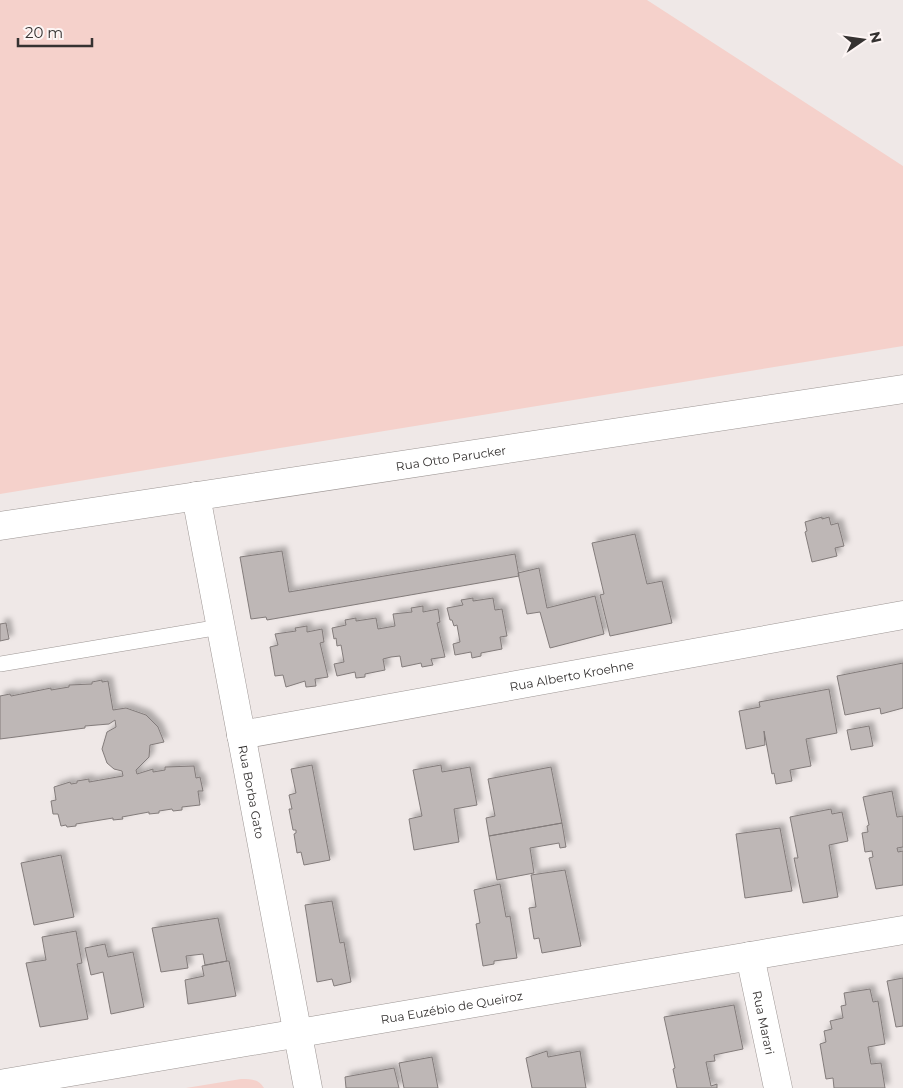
<svg xmlns="http://www.w3.org/2000/svg" width="903" height="1088" font-family="Montserrat,sans-serif">
<style>
.green{fill:#f5d1cb}
.building{fill:#beb7b6;stroke:#837c7b;filter:url(#shadow)}
.lines{fill:none;stroke-linecap:round;stroke-linejoin:round}
.lane-casing{stroke:#9d9694;stroke-width:16}
.street-casing{stroke:#9d9694;stroke-width:29}
.primary-casing{stroke:#9d9694;stroke-width:29}
.lane{stroke:#fff;stroke-width:15}
.street{stroke:#fff;stroke-width:28}
.primary{stroke:#fff;stroke-width:28}
.labels{text-anchor:middle;dominant-baseline:central;stroke-width:4;stroke-linejoin:round;paint-order:stroke}
.street-label{font-size:12px;fill:#353231;stroke:#fdf5f4}
</style>
<defs>
<filter id="shadow"><feDropShadow dx="4.5" dy="-4.5" stdDeviation="2.5" flood-color="#0004"/></filter>
</defs>
<rect width="100%" height="100%" fill="#efe8e7"/>
<path class="green" d="M 0,0 L 647,0 L 903,166 L 903,346 L 0,494 Z
M 241,1079 C 251,1079 259,1079 264,1088 L 186,1088 Z"/>
<path class="building" d="M 822,517 L 822,519 L 829,517 L 831,525 L 838,523 L 844,546 L 835,548 L 837,556 L 812,562 L 805,532 L 807,531 L 805,522 Z
M 635,534 L 647,584 L 662,581 L 672,623 L 610,636 L 600,595 L 604,594 L 592,543 Z
M 282,551 L 289,592 L 515,554 L 519,576 L 267,620 L 266,617 L 251,619 L 240,557 Z
M 539,568 L 547,608 L 595,596 L 604,634 L 550,648 L 540,612 L 527,614 L 518,573 Z
M 473,598 L 473,601 L 493,598 L 495,610 L 502,609 L 507,636 L 500,637 L 502,649 L 481,653 L 481,656 L 472,658 L 471,652 L 455,655 L 453,644 L 460,642 L 457,625 L 454,626 L 452,620 L 450,620 L 447,608 L 463,605 L 461,600 Z
M 423,606 L 423,612 L 438,609 L 440,622 L 437,623 L 445,657 L 431,659 L 433,665 L 422,667 L 421,663 L 402,667 L 400,656 L 391,657 L 383,659 L 385,670 L 365,674 L 365,677 L 356,678 L 355,672 L 337,676 L 334,664 L 344,662 L 341,645 L 337,646 L 336,638 L 334,639 L 332,628 L 346,625 L 345,620 L 356,618 L 356,621 L 376,618 L 378,629 L 395,626 L 393,614 L 412,612 L 411,608 Z
M 6,623 L 9,639 L 0,641 L 0,624 Z
M 307,626 L 307,632 L 322,629 L 324,642 L 320,643 L 328,677 L 315,679 L 316,686 L 306,687 L 305,681 L 286,687 L 283,675 L 275,676 L 270,647 L 278,645 L 275,634 L 296,631 L 295,628 Z
M 903,663 L 903,708 L 881,714 L 880,708 L 845,715 L 837,676 Z
M 102,680 L 102,682 L 108,681 L 113,710 L 126,708 L 146,715 L 158,727 L 164,742 L 150,745 L 149,757 L 136,770 L 137,774 L 153,769 L 153,772 L 165,770 L 165,767 L 194,766 L 196,778 L 200,777 L 203,791 L 198,791 L 200,805 L 182,807 L 182,810 L 173,811 L 172,809 L 159,811 L 159,813 L 149,814 L 149,812 L 122,817 L 123,819 L 113,820 L 113,818 L 76,824 L 76,826 L 67,827 L 66,825 L 61,826 L 58,814 L 53,814 L 51,801 L 56,800 L 54,787 L 70,782 L 71,784 L 77,783 L 77,781 L 89,779 L 89,782 L 123,776 L 122,771 L 114,769 L 107,763 L 102,749 L 107,732 L 116,727 L 115,720 L 109,724 L 85,726 L 85,728 L 0,739 L 0,696 L 10,694 L 11,696 L 51,688 L 51,690 L 69,687 L 69,685 L 92,684 L 92,682 Z
M 829,689 L 837,733 L 806,739 L 811,766 L 790,770 L 792,781 L 776,784 L 774,773 L 772,774 L 764,731 L 765,745 L 746,749 L 739,711 L 760,707 L 759,702 Z
M 869,726 L 873,746 L 851,750 L 847,730 Z
M 312,765 L 330,860 L 304,865 L 301,852 L 297,853 L 294,834 L 296,833 L 296,830 L 293,830 L 289,809 L 292,809 L 289,795 L 296,793 L 291,769 Z
M 441,765 L 442,772 L 470,767 L 477,805 L 454,809 L 459,842 L 414,850 L 409,819 L 422,816 L 413,770 Z
M 551,767 L 562,823 L 489,836 L 486,818 L 495,816 L 488,779 Z
M 892,791 L 897,817 L 903,816 L 903,847 L 897,848 L 898,852 L 903,851 L 903,885 L 876,889 L 869,858 L 873,857 L 872,851 L 865,852 L 862,833 L 868,832 L 867,826 L 869,825 L 863,797 Z
M 831,809 L 832,814 L 842,812 L 848,841 L 829,845 L 838,897 L 803,903 L 794,858 L 798,858 L 790,817 Z
M 562,823 L 566,847 L 560,848 L 559,843 L 530,848 L 534,873 L 497,880 L 489,836 Z
M 780,828 L 792,891 L 745,898 L 736,834 Z
M 61,855 L 74,917 L 34,925 L 21,863 Z
M 565,870 L 581,946 L 542,953 L 539,938 L 534,939 L 529,908 L 536,907 L 531,875 Z
M 500,884 L 506,917 L 510,916 L 517,958 L 494,961 L 494,964 L 483,966 L 476,924 L 480,923 L 474,890 Z
M 332,901 L 340,943 L 344,942 L 351,982 L 334,986 L 332,979 L 317,982 L 305,905 Z
M 218,918 L 227,961 L 205,965 L 203,954 L 186,956 L 188,968 L 161,972 L 152,928 Z
M 76,931 L 82,963 L 77,964 L 88,1019 L 40,1027 L 26,963 L 46,960 L 42,937 Z
M 105,944 L 108,957 L 133,952 L 144,1007 L 111,1014 L 103,972 L 91,975 L 85,948 Z
M 227,961 L 229,961 L 236,996 L 188,1004 L 185,980 L 204,976 L 202,966 Z
M 903,978 L 903,1026 L 896,1027 L 887,981 Z
M 870,989 L 873,1002 L 878,1001 L 885,1044 L 868,1047 L 871,1064 L 881,1063 L 885,1088 L 834,1088 L 833,1078 L 826,1079 L 820,1044 L 826,1042 L 824,1031 L 832,1029 L 830,1021 L 843,1018 L 841,1006 L 846,1005 L 844,993 Z
M 734,1005 L 743,1049 L 714,1055 L 715,1061 L 706,1062 L 711,1086 L 717,1084 L 717,1088 L 677,1088 L 673,1069 L 675,1068 L 664,1017 Z
M 547,1051 L 548,1057 L 580,1051 L 586,1088 L 532,1088 L 526,1058 Z
M 432,1057 L 438,1088 L 404,1088 L 399,1063 Z
M 394,1068 L 399,1088 L 346,1088 L 345,1077 Z"/>
<g class="lines">
<defs>
<path id="lane" d="M 0,664 L 220,627"/>
<g id="street">
<path id="s1" d="M 196,496 L 308,1088"/>
<path id="s2" d="M 241,735 L 903,615"/>
<path id="s3" d="M 750,956 L 778,1088"/>
<path id="s4" d="M 0,1084 L 903,930"/>
</g>
<g id="primary">
<path id="s5" d="M 0,526 L 903,389"/>
</g>
</defs>
<use href="#lane" class="lane-casing"/>
<use href="#street" class="street-casing"/>
<use href="#primary" class="primary-casing"/>
<use href="#lane" class="lane"/>
<use href="#street" class="street"/>
<use href="#primary" class="primary"/>
</g>
<g class="labels">
<g class="street-label">
<text stroke="none"><textPath href="#s5" startOffset="456">Rua Otto Parucker</textPath></text>
<text stroke="none"><textPath href="#s2" startOffset="336">Rua Alberto Kroehne</textPath></text>
<text stroke="none"><textPath href="#s1" startOffset="301">Rua Borba Gato</textPath></text>
<text stroke="none"><textPath href="#s4" startOffset="458">Rua Euzébio de Queiroz</textPath></text>
<text stroke="none"><textPath href="#s3" startOffset="68">Rua Marari</textPath></text>
</g>
</g>
<g transform="translate(863 40) rotate(77)" stroke="#fdf5f4" stroke-width="4" paint-order="stroke">
<path d="M0-4L9 19L0 12L-9 19Z" fill="#353231"/>
<text y="-8" font-size="14" font-weight="bold" text-anchor="middle" fill="#353231">N</text>
</g>
<path d="M18 38v8h74v-8" fill="none" stroke="#353231" stroke-width="2.5"/>
<text x="25" y="38" font-size="15" fill="#353231" stroke="#fdf5f4" stroke-width="4" paint-order="stroke">20 m</text>
</svg>
